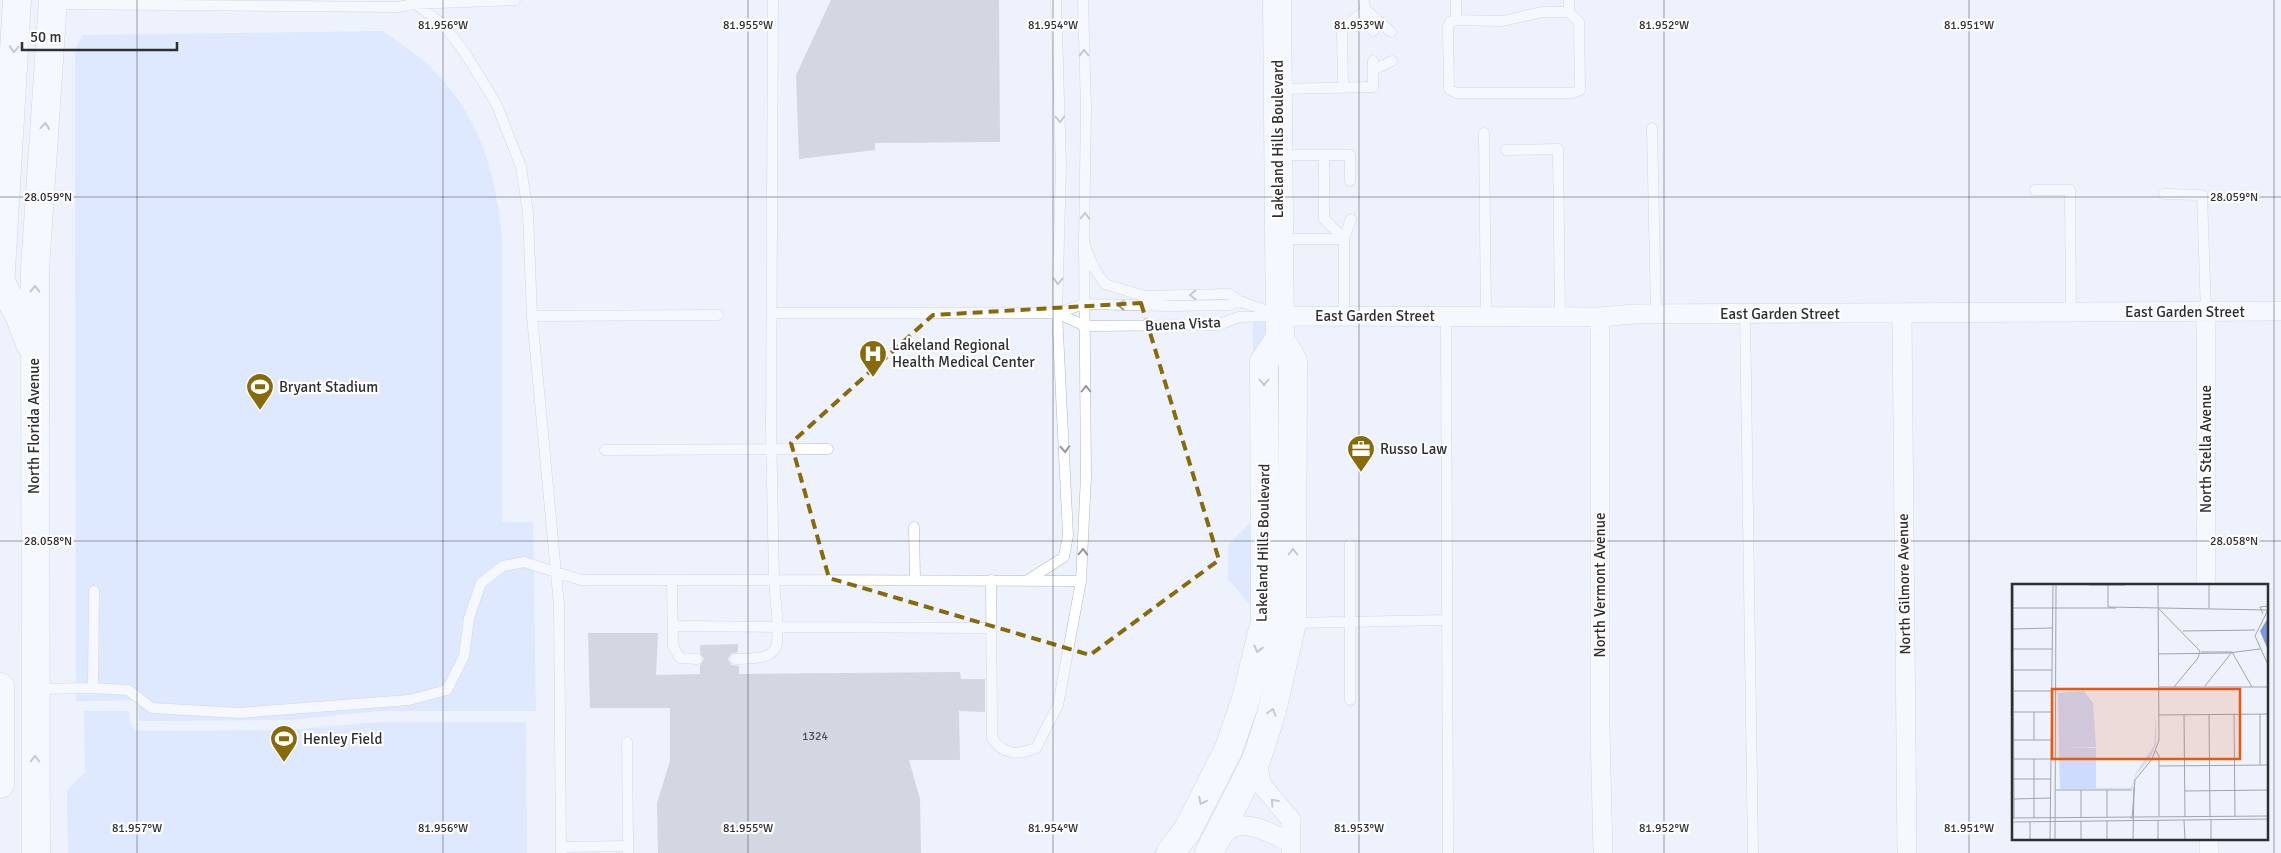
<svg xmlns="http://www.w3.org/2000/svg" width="2281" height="853" font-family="Signika,sans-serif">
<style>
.green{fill:#ccdbfe}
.building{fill:#b1b5c0}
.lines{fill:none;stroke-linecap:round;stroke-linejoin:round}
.lane-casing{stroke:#b2b7c1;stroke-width:11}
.street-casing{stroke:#b2b7c1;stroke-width:20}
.primary-casing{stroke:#b2b7c1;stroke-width:29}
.lane{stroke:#fff;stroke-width:10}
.street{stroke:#fff;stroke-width:19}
.primary{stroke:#fff;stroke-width:28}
.oneway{stroke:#969799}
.marked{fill:none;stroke:#896a08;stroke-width:4;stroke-dasharray:10 6;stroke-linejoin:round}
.ticks{fill:none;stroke:#2d2f33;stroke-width:1;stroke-opacity:0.45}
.labels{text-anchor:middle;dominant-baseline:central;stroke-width:4.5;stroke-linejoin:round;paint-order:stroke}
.number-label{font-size:12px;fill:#4e5056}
.street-label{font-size:15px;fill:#2d2f33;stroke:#fff}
.poi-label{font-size:15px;fill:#2d2f33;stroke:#fff;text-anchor:start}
.inset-road{fill:none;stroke:#a0a4ac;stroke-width:1}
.view{fill:#e8590c;fill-opacity:0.15;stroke:#e8590c;stroke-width:2.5}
.inset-edge{fill:none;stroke:#2d2f33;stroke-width:2.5}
.ticks-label{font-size:12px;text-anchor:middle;fill:#2d2f33;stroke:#fff;stroke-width:4.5;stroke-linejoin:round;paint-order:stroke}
</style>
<rect width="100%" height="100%" fill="#edf2fd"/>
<path class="green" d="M 383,31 C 401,45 422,57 437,74 C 482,121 496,176 502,239 L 502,522 L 533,522 L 536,711 L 380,711 L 288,720 L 139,721 L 138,700 L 76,701 L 75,49 L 83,35 Z
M 1253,308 L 1269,310 L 1269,620 L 1176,853 L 1153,853 C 1201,792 1249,684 1251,606 L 1228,579 L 1228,545 L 1253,520 Z
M 84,711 L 129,711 C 130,720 129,728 139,731 L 288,730 L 381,722 L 526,722 L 527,853 L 68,853 L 67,791 L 85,772 Z"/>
<path class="building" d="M 831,0 L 999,0 L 1000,142 L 875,143 L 875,150 L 799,159 L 796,75 Z
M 588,633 L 658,633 L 656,675 L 700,674 L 700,665 L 704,659 L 700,653 L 700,645 L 738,644 L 738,652 L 731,654 L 728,659 L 731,665 L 739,666 L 739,674 L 960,672 L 961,679 L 985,679 L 985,712 L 959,711 L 960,760 L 909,760 L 920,799 L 921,853 L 658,853 L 657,803 L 670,761 L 670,708 L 590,708 Z"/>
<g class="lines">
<defs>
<path id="lane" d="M 410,0 L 441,23 L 461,47 L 496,103 L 521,167 L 528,213 L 532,316 L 559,605 L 561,853
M 1083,0 L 1086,108 L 1084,243 L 1094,268 L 1105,284 L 1144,296 L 1230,294 L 1239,301 L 1279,315
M 1363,0 L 1373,31
M 1456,0 L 1456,20 L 1450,22 L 1448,27 L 1449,89 L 1456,93 L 1573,93 L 1580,90 L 1579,22 L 1569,12 L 1569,0
M 54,4 L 398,7 L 413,4 L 515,0
M 1366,10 L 1391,32
M 1456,20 L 1503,21 L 1542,12 L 1569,12
M 1373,70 L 1392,61
M 1343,88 L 1342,29 L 1366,10
M 1279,89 L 1373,87 L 1373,61
M 1652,128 L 1656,314
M 1484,133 L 1486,317
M 1506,150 L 1558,149 L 1560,317
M 1279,155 L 1350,155 L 1350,181
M 1324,155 L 1324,219 L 1344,239 L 1351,219
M 2035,190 L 2070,190 L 2071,313
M 2164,194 L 2202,195 L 2206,312
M 1281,239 L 1344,239 L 1344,316
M 772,313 L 1057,313 L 1084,304 L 1170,306 L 1229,305 L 1239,301
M 1057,313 L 1085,326 L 1218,325 L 1239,317 L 1274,316
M 1745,314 L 1753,853
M 532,316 L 718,315
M 1446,316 L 1448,853
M 605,450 L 828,449
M 914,527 L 915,580
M 1350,544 L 1350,700
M 991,580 L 992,738 C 1004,756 1018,755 1036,748 L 1058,705 L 1081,581
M 1028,580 L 1064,557 L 1068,535 L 1057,313 L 1061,166 L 1056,0
M 672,581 L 673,646 L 680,658 L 697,659
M 1293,623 L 1446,620
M 673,626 L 778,627 C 777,632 778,642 776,647 C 770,661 747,658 735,659
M 991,628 L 778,627 L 774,580 L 1081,581 L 1086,476 L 1084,243
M 93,688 L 94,591
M 36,689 L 92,688 L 128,690 L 152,708 L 239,713 L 409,700 L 447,690 L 464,656 L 469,618 L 481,583 L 503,566 L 524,562 L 581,580 L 774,580 L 771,426 L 773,0
M 627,742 L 628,846
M 561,847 L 628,846 L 628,853"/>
<path id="street" d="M 2206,312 L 2206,586
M 1902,314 L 1907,853
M 1280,316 L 1600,317 L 1634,314 L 2281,311
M 1600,317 L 1600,730 L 1603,853
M 1257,758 L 1261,784 L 1291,820 L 1291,853
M 2209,839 L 2209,853
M 1219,841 C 1222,838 1226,832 1230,829 C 1248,819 1275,835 1291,843"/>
<path id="primary" d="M 0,281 L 19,315 L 30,344
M 0,287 L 17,0
M 0,687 L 0,784
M 36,853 L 35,269 L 53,0
M 1170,853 L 1187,831 L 1228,751 L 1245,702 L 1265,621 L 1264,362 L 1280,338
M 1209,853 L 1257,758 L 1272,711 L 1292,623 L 1293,361 L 1280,338 L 1277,0"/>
</defs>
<use href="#lane" class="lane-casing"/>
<use href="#street" class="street-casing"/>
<use href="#primary" class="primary-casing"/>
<use href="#lane" class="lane"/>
<use href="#street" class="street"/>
<use href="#primary" class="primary"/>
</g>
<defs><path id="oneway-chevron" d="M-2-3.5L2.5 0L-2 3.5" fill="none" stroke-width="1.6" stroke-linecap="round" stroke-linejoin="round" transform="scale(1.25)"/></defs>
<g class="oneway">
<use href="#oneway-chevron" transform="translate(14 49) rotate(94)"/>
<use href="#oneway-chevron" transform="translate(1084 53) rotate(-92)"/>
<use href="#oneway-chevron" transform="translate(1060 119) rotate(88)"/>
<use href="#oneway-chevron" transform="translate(45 126) rotate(-85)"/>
<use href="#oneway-chevron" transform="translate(1085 216) rotate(-89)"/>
<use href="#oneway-chevron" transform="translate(1058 281) rotate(92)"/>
<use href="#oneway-chevron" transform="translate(35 289) rotate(-89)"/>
<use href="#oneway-chevron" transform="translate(1193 295) rotate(179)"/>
<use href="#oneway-chevron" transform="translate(1121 305) rotate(-179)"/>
<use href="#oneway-chevron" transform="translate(1264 382) rotate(90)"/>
<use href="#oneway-chevron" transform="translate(1086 389) rotate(-90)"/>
<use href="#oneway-chevron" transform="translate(1065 449) rotate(87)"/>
<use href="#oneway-chevron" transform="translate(1083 552) rotate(-88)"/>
<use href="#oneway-chevron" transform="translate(1293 552) rotate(-90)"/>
<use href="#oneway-chevron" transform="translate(1258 649) rotate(104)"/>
<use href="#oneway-chevron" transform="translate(1272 712) rotate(-74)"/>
<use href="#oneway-chevron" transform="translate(35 759) rotate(-90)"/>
<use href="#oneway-chevron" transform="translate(1202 801) rotate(117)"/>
<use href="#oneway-chevron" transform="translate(1274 802) rotate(-132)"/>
</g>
<path d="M0 0H2281V853H0ZM 1141,303 L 1219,560 L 1090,655 L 829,578 L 791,443 L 933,315 Z" fill="#edf2fd" fill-opacity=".55" fill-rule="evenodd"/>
<path class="marked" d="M 1141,303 L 1219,560 L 1090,655 L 829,578 L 791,443 L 933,315 Z"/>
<path class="ticks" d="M 137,0 L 137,853M 443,0 L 443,853M 748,0 L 748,853M 1053,0 L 1053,853M 1359,0 L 1359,853M 1664,0 L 1664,853M 1969,0 L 1969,853M 2274,0 L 2274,853M 0,197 L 2281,197M 0,541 L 2281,541"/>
<defs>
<symbol id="hospital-pin" viewBox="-11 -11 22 30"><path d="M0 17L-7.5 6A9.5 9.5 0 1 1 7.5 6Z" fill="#896a08" stroke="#fff"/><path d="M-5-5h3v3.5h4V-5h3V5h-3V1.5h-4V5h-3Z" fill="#fff"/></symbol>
<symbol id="stadium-pin" viewBox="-11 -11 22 30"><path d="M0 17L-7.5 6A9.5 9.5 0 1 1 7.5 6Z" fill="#896a08" stroke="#fff"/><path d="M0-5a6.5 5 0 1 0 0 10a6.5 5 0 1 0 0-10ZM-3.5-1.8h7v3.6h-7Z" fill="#fff"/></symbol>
<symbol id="office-pin" viewBox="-11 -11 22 30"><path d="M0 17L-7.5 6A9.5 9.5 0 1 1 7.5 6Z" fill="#896a08" stroke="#fff"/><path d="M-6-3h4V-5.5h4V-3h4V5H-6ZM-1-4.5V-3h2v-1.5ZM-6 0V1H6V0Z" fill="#fff"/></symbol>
</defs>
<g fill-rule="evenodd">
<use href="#hospital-pin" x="857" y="338" width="32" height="43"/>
<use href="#stadium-pin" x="244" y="371" width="32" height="43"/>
<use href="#office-pin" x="1345" y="433" width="32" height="43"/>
<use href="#stadium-pin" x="268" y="723" width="32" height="43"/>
</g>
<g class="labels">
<g class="number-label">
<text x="815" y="736">1324</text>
</g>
<g class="street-label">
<text transform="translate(1278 139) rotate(-90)">Lakeland Hills Boulevard</text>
<text x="2185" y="312">East Garden Street</text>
<text x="1780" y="314">East Garden Street</text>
<text x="1375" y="316">East Garden Street</text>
<text transform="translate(1183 324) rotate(-3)">Buena Vista</text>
<text transform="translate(34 426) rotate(-90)">North Florida Avenue</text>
<text transform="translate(2206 449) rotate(-90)">North Stella Avenue</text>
<text transform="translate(1263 543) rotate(-89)">Lakeland Hills Boulevard</text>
<text transform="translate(1904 584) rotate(-91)">North Gilmore Avenue</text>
<text transform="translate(1600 585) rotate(-90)">North Vermont Avenue</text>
</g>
<g class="poi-label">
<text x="892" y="345">Lakeland Regional<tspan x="892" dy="17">Health Medical Center</tspan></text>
<text x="279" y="387">Bryant Stadium</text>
<text x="1380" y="449">Russo Law</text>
<text x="303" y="739">Henley Field</text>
</g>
</g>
<g transform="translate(2012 584)">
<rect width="256" height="256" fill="#edf2fd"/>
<path d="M 72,107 L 81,119 L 84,163 L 47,163 L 46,109 ZM 144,130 L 144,161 L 138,174 L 124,191 L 120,205 L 48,205 L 47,163 L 84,164 L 84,204 L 119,204 L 124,189 L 142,162 Z" fill="#ccdbfe"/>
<path d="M 256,34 L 256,66 L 248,47 Z" fill="#7c96dc"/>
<path class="inset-road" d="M 1,1 L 2,234M 77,1 L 114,1M 96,1 L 96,23M 96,23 L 255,26M 0,24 L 104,24M 146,24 L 188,67 L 186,74 L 162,103M 197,24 L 197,1M 256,26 L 243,52 L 257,83M 251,30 L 248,23 L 257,22M 1,45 L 40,44M 171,47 L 243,46M 1,65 L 40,65M 189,68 L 220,68M 220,68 L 240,103M 146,70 L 216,69 L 248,65M 1,86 L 40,86M 193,102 L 220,68M 147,103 L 257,103M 1,107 L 40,107M 2,128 L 39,128M 22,128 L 22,156M 222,130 L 223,233M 248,130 L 248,181M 147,131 L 257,130M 172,131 L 173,233M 197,131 L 198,233M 2,156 L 39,156M 144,167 L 147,172 L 147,232M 2,175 L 39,175M 147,182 L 257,181M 0,195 L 39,195M 43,206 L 120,206M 173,207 L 257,206M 2,215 L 38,214M 95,233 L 95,206M 0,234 L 257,232M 22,234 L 22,175M 69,234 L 69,206M 120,235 L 123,196 L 140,175 L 147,156 L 146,1M 146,236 L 146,256M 172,236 L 173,256M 199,236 L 199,256M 69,237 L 69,256M 95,237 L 95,256M 0,238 L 257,235M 18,238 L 18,256M 38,256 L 41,1M 43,256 L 44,1M 121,256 L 122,203"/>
<path class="view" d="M 40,105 L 228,105 L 228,175 L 40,175 Z"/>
<rect width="256" height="256" class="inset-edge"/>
</g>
<g class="ticks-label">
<text x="443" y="29">81.956°W</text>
<text x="748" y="29">81.955°W</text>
<text x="1053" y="29">81.954°W</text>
<text x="1359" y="29">81.953°W</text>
<text x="1664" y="29">81.952°W</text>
<text x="1969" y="29">81.951°W</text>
<text x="48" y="201">28.059°N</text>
<text x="2234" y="201">28.059°N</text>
<text x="48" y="545">28.058°N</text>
<text x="2234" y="545">28.058°N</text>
<text x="137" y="832">81.957°W</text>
<text x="443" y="832">81.956°W</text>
<text x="748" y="832">81.955°W</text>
<text x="1053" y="832">81.954°W</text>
<text x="1359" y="832">81.953°W</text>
<text x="1664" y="832">81.952°W</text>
<text x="1969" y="832">81.951°W</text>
</g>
<path d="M22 42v8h155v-8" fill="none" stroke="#2d2f33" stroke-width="2.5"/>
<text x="30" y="42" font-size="15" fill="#2d2f33" stroke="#ffffff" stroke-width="4" paint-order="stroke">50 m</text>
</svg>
